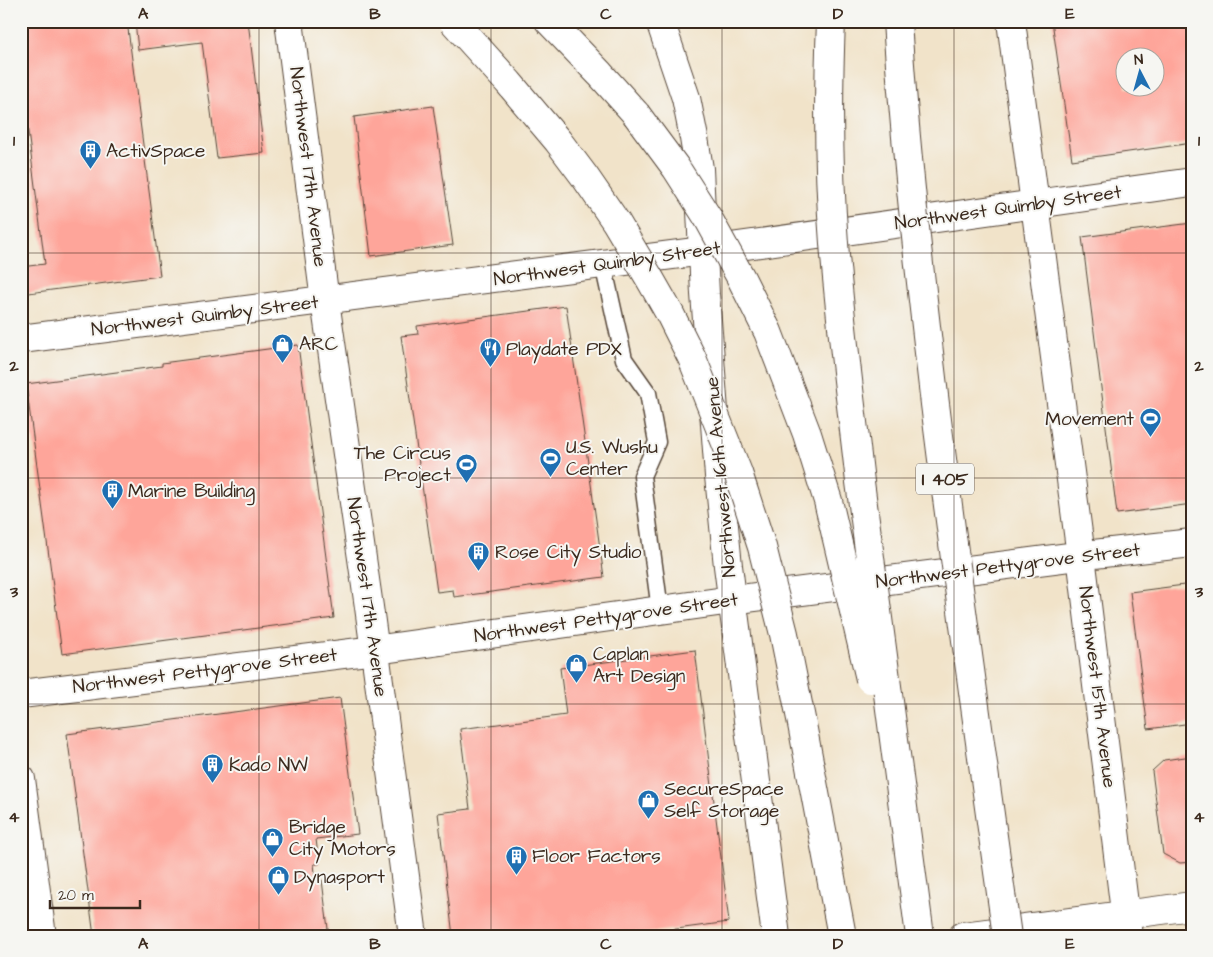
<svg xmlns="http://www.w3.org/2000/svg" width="1213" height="957" font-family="'Architects Daughter',sans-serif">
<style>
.building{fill:#fea59a;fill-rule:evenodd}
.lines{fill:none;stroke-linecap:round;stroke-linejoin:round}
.service-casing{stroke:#564638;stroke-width:19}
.minor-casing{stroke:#564638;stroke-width:30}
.tertiary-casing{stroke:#564638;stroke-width:30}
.motorway-casing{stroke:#564638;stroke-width:30}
.service{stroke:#fff;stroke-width:16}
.minor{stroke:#fff;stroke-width:28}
.tertiary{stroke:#fff;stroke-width:28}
.motorway{stroke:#fff;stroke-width:28}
.motorway-bridge-casing{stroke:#564638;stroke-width:30;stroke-linecap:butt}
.motorway-bridge{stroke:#fff;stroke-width:28}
.grid{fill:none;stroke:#3b2a1e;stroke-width:1;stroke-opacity:0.55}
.labels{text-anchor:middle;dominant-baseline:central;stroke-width:4;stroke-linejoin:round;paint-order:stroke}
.shield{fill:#f6f6f2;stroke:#73675e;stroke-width:1}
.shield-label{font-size:18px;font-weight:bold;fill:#3b2a1e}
.poi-label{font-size:19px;fill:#3b2a1e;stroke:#f6f6f2;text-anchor:start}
.street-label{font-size:19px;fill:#3b2a1e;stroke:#f6f6f2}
.neatline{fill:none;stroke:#3b2a1e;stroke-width:2}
.grid-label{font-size:16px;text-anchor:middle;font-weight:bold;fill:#3b2a1e}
</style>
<rect width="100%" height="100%" fill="#f6f6f2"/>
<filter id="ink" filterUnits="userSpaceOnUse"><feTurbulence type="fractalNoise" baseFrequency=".02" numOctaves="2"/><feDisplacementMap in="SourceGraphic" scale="10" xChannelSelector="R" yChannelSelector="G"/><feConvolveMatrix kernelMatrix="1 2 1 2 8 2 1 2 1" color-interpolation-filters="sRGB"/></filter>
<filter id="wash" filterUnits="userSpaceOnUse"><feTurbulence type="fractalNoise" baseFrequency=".0096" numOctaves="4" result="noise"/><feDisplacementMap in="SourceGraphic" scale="20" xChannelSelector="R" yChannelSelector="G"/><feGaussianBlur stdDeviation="1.12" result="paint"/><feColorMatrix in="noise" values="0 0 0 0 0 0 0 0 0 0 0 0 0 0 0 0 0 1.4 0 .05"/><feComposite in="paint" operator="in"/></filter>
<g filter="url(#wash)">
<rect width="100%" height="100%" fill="#f1e3c9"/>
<g id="blocks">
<path class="building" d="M 21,21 L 127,21 L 160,276 L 21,294 L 21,267 L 45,264 L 21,77 Z
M 135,21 L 248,21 L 264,153 L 217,158 L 202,42 L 138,50 Z
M 1052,21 L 1192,21 L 1192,143 L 1072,160 ZM 1126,58 L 1156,58 L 1156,88 L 1126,88 Z
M 433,106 L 453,245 L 371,256 L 354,117 Z
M 1192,223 L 1192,504 L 1117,514 L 1082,237 Z
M 566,306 L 604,577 L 454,597 L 453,590 L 437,592 L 401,336 L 418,334 L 417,326 Z
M 298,345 L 334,618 L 62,654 L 26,384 L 162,366 L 162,363 Z
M 1192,584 L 1192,723 L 1148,729 L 1130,592 Z
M 695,650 L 729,922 L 624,936 L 453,936 L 438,813 L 470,809 L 460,729 L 566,715 L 560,668 Z
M 340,698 L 358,834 L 316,839 L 319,864 L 314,864 L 316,881 L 322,880 L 328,929 L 322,930 L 323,936 L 94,936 L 67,734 Z
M 1192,756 L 1192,862 L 1180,863 L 1163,854 L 1152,771 L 1164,760 Z"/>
</g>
</g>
<g filter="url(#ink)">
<use href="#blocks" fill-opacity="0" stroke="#564638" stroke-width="1"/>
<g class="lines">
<defs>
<path id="service" d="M 603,264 L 624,359 L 648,393 L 657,442 L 642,476 L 660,610
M 21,912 L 39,910"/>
<path id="minor" d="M 289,21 L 325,301 L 369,607 L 413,936
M 1011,21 L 1081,556 L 1128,936
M 21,339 L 703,251 L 1192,182
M 21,694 L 375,650 L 732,600 L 1085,555 L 1192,543
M 963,936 L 1192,906"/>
<path id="tertiary" d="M 660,21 L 686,98 L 694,138 L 699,169 L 705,294 L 719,476 L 728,566 L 776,936
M 21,779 L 42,936"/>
<path id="motorway" d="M 549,21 L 600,74 L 636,114"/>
</defs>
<use href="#service" class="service-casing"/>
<use href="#minor" class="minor-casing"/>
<use href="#tertiary" class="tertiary-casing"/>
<use href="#motorway" class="motorway-casing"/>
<use href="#service" class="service"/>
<use href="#minor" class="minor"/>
<use href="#tertiary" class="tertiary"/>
<use href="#motorway" class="motorway"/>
<defs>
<path id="motorway-bridge" d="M 453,21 L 509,83 L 558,141 L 585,177 L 616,222 L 650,279 L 670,314 L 692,358 L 738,473 L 762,547 L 784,634 L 801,719 L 842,936
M 831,21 C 828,95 828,169 834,243 C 840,323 851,402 860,482 C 879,633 900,784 920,936
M 897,21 C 905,149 920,276 935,404 C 957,581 982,758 1007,936
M 636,114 L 676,168 L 708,218 L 741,278 L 768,332 L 807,434 L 828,501 L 870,679"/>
</defs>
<use href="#motorway-bridge" class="motorway-bridge-casing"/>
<use href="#motorway-bridge" class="motorway-bridge"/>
</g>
</g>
<path class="grid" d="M 259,21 L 259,936M 491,21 L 491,936M 722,21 L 722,936M 954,21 L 954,936M 21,253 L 1192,253M 21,478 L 1192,478M 21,704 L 1192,704"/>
<defs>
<symbol id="building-pin" viewBox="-11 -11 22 30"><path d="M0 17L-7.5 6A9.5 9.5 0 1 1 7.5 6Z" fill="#1f6fb2" stroke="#f6f6f2"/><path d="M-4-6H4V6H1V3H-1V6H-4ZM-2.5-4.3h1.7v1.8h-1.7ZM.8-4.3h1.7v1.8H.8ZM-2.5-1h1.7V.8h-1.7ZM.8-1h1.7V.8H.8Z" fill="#fff"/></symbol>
<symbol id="shop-pin" viewBox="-11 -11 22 30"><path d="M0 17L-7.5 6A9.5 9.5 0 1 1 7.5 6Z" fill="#1f6fb2" stroke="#f6f6f2"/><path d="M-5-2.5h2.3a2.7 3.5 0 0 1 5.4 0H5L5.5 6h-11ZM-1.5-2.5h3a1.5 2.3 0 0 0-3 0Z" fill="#fff"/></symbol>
<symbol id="restaurant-pin" viewBox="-11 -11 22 30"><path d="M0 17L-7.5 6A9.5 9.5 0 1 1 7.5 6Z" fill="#1f6fb2" stroke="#f6f6f2"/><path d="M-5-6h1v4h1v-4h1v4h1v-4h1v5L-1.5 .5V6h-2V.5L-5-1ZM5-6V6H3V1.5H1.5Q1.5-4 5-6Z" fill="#fff"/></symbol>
<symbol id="stadium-pin" viewBox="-11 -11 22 30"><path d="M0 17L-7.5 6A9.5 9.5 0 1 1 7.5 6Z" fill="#1f6fb2" stroke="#f6f6f2"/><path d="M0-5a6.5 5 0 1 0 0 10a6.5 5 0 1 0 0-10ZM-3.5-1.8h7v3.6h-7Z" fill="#fff"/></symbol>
</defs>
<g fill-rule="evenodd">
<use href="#building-pin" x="78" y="138" width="25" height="34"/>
<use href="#shop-pin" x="270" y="332" width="25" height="34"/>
<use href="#restaurant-pin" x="478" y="336" width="25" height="34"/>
<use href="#stadium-pin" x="1138" y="406" width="25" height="34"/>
<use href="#stadium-pin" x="538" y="446" width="25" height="34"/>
<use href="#stadium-pin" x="454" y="452" width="25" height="34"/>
<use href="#building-pin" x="100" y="478" width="25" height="34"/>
<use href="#building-pin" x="466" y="540" width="25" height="34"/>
<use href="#shop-pin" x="564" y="652" width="25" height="34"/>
<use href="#building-pin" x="200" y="752" width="25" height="34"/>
<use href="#shop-pin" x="636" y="788" width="25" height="34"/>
<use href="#shop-pin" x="260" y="826" width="25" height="34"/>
<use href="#building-pin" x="504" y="844" width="25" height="34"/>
<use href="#shop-pin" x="266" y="864" width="25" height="34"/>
</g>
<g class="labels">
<rect class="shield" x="916" y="463.5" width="58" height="31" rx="4"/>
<g class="shield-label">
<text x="945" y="479">I 405</text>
</g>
<g class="poi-label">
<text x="106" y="151">ActivSpace</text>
<text x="299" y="344">ARC</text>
<text x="506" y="349">Playdate PDX</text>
<text x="1134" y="419" text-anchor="end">Movement</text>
<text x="566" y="447">U.S. Wushu<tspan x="566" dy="22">Center</tspan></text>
<text x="451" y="453" text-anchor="end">The Circus<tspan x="451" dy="22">Project</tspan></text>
<text x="128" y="491">Marine Building</text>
<text x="495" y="552">Rose City Studio</text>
<text x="593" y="654">Caplan<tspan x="593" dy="22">Art Design</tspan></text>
<text x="229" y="765">Kado NW</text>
<text x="664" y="789">SecureSpace<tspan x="664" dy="22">Self Storage</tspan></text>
<text x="289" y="827">Bridge<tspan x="289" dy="22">City Motors</tspan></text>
<text x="532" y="856">Floor Factors</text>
<text x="294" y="877">Dynasport</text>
</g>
<g class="street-label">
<text transform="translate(308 167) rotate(83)">Northwest 17th Avenue</text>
<text transform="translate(1008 208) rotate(-8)">Northwest Quimby Street</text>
<text transform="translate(607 264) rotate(-8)">Northwest Quimby Street</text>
<text transform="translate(205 316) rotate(-7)">Northwest Quimby Street</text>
<text transform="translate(721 477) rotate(-95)">Northwest 16th Avenue</text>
<text transform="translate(1008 566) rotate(-7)">Northwest Pettygrove Street</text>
<text transform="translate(367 597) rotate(82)">Northwest 17th Avenue</text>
<text transform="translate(606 618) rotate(-8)">Northwest Pettygrove Street</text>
<text transform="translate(205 671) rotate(-7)">Northwest Pettygrove Street</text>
<text transform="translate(1097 687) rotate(83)">Northwest 15th Avenue</text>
</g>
</g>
<rect width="1213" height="957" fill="none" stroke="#f6f6f2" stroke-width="55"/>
<g transform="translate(1140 72) rotate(354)"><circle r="24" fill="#f6f6f2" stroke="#aba49d"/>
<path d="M0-4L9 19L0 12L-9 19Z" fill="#1f6fb2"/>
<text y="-8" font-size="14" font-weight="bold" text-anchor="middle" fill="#3b2a1e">N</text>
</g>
<path d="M50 900v8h90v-8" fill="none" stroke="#3b2a1e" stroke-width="2.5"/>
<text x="58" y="900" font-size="15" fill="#3b2a1e" stroke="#f6f6f2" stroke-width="4" paint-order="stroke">20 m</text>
<rect x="28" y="28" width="1158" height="902" class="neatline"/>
<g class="grid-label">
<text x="143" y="19">A</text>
<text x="375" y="19">B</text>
<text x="606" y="19">C</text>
<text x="838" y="19">D</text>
<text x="1070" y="19">E</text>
<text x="14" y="146">1</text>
<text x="1199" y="146">1</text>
<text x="14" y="371">2</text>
<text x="1199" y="371">2</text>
<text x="14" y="597">3</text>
<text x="1199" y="597">3</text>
<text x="14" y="822">4</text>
<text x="1199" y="822">4</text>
<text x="143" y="949">A</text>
<text x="375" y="949">B</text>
<text x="606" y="949">C</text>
<text x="838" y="949">D</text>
<text x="1070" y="949">E</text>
</g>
</svg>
